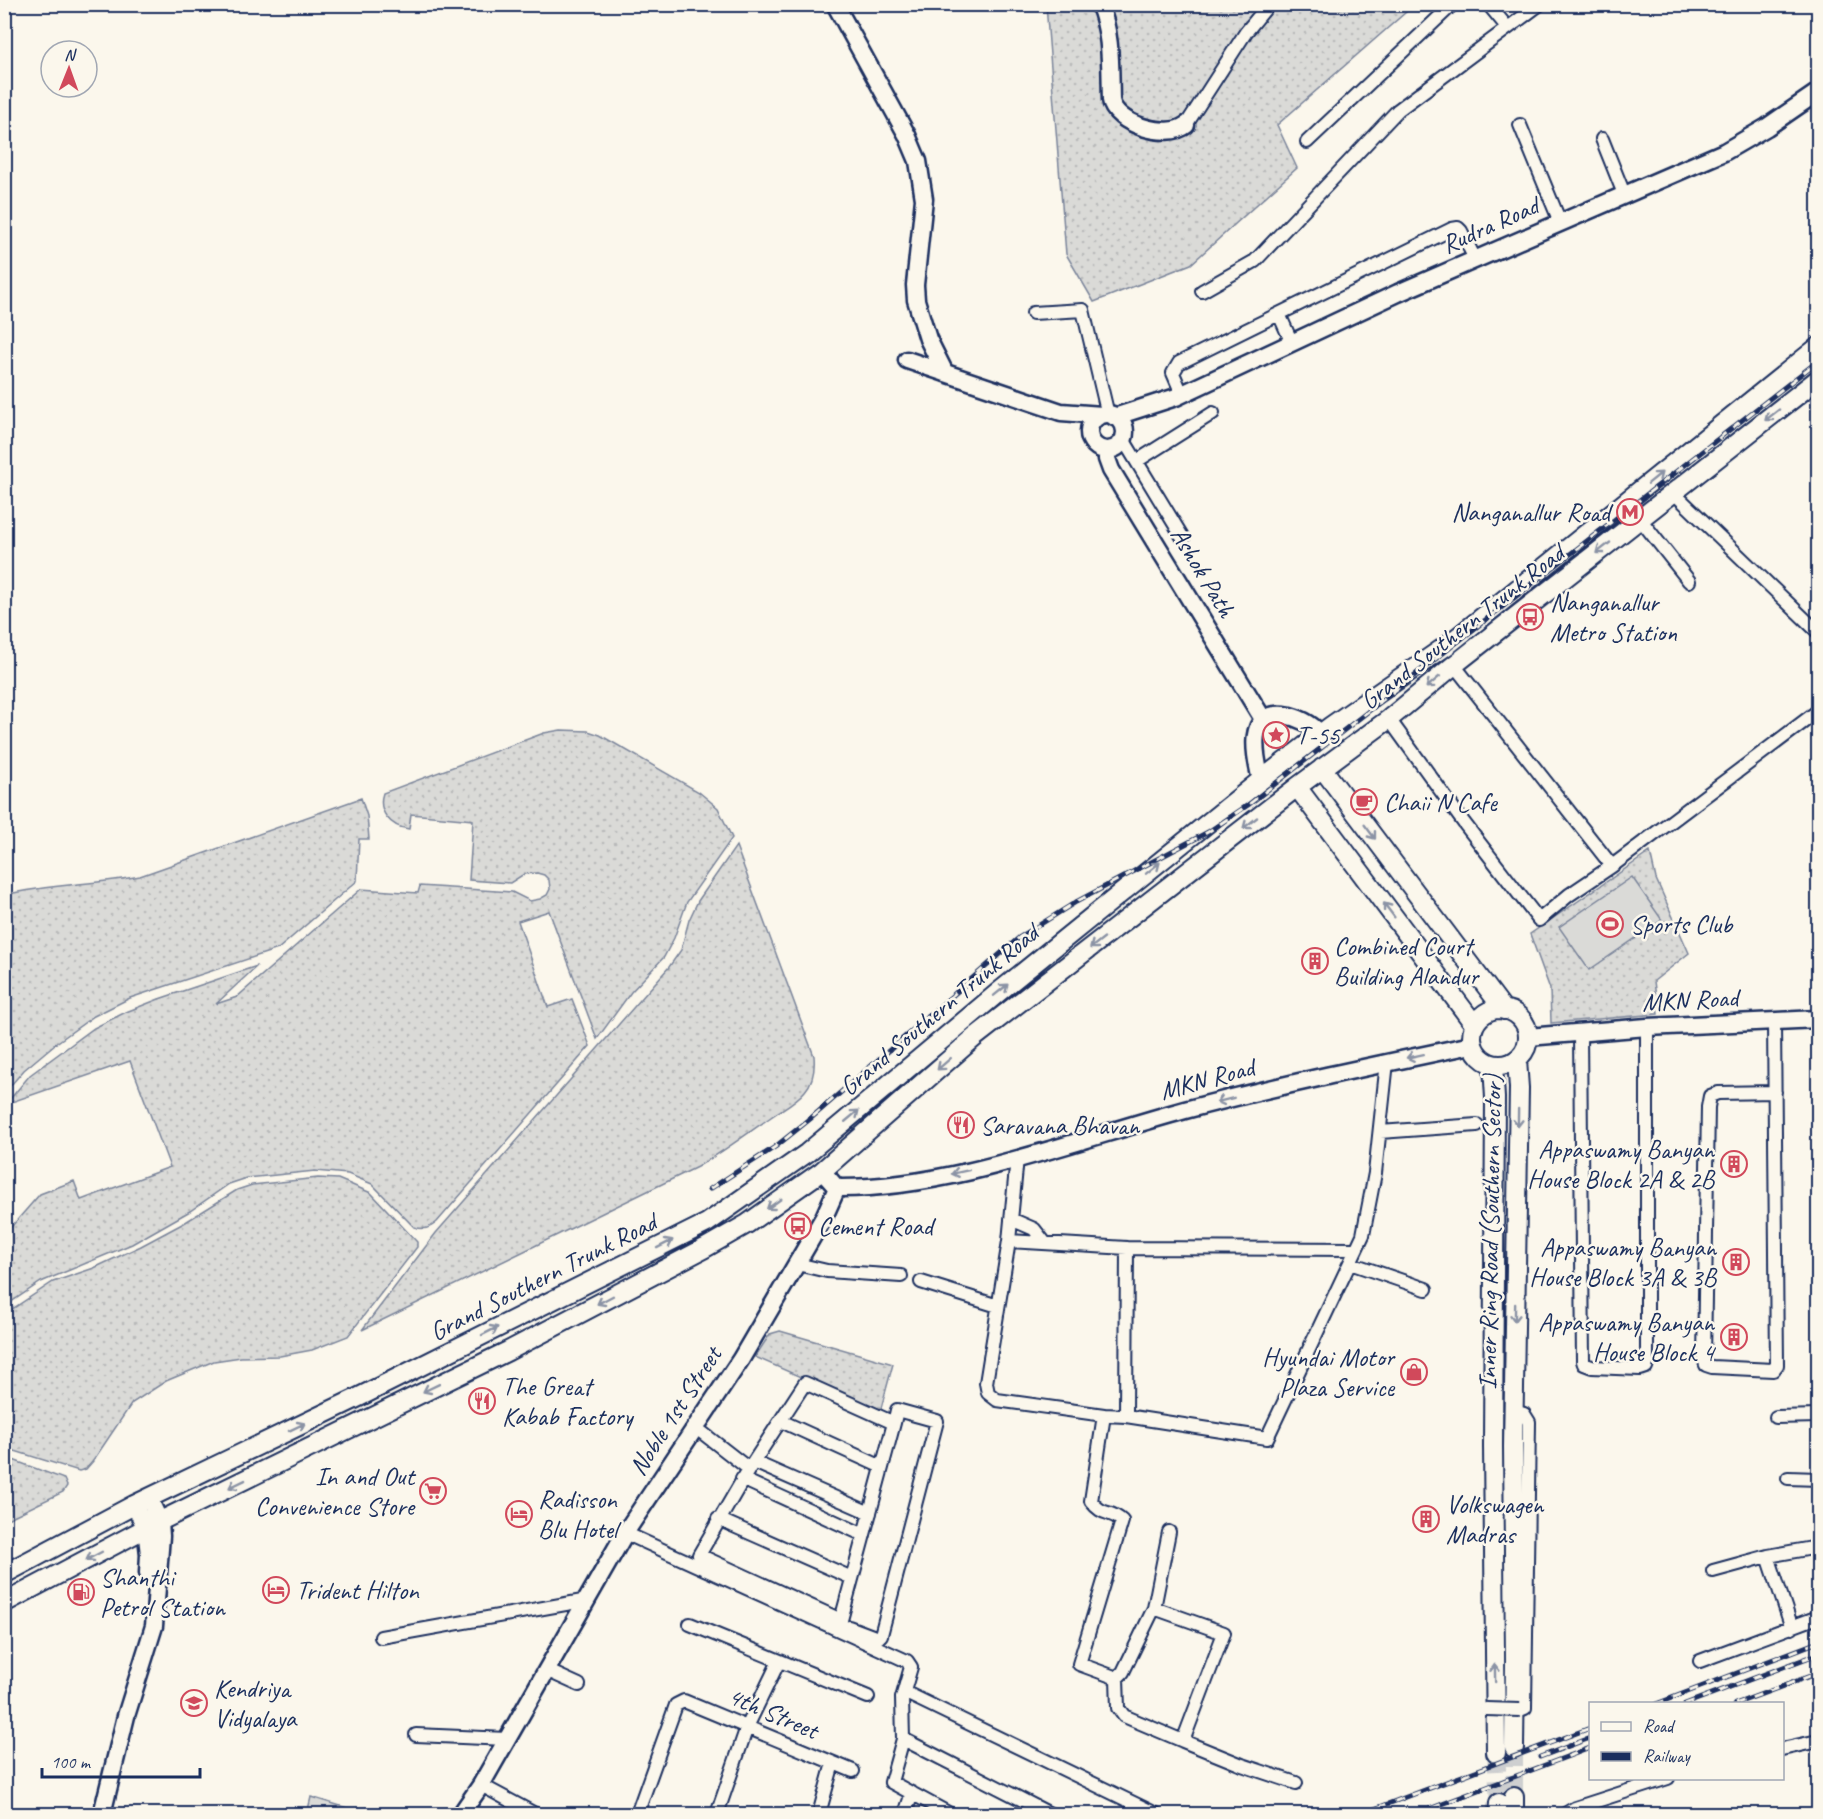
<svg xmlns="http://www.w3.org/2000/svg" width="1823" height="1819" font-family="Caveat,sans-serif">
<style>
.grass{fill:url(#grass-dots);stroke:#7a849a;stroke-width:1.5}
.pitch{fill:#dadad7;stroke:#7a849a;stroke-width:1.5}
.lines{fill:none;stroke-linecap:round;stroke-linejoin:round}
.primary-tunnel{stroke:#cecfd0;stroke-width:18;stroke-dasharray:18 9;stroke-linecap:butt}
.street-casing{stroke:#1b2f5e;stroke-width:16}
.secondary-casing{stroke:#1b2f5e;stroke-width:21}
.primary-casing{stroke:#1b2f5e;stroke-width:22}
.street{stroke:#fbf7ec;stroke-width:12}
.secondary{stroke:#fbf7ec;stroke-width:16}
.primary{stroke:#fbf7ec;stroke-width:18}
.rail-casing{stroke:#1b2f5e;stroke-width:5}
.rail{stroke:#fbf7ec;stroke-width:3;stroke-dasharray:9;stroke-linecap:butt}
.street-bridge-casing{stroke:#1b2f5e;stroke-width:16;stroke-linecap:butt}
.street-bridge{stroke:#fbf7ec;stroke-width:12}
.oneway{stroke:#8b93a5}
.labels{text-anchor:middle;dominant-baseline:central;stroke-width:5;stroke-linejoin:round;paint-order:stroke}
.street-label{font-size:26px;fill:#1b2f5e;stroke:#fbf7ec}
.poi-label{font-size:26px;fill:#1b2f5e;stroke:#fbf7ec;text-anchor:start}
</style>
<defs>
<pattern id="grass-dots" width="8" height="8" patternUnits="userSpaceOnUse" patternTransform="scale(1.5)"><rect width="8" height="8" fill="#dadad7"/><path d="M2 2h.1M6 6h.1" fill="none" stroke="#babbbb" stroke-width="1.8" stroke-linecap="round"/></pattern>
</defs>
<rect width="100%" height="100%" fill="#fbf7ec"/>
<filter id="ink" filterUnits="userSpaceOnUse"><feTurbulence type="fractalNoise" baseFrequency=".0167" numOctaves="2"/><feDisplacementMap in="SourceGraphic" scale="12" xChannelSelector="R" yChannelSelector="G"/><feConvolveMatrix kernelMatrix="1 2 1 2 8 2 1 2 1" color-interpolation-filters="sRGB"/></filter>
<g filter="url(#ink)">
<path class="grass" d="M 1046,5 L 1414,5 L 1277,125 L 1297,168 L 1191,264 L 1094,302 L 1066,254 Z
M 561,730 L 588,731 L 600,735 L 699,792 L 718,808 L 732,838 L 687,902 L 674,938 L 664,957 L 631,992 L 597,1039 L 549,911 L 518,921 L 548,1007 L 572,999 L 590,1046 L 437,1222 C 429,1229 424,1230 414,1227 L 372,1184 L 348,1174 L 315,1171 L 247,1178 L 229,1184 L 190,1211 L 132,1244 L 41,1282 L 5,1306 L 5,1234 L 40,1194 L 74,1181 L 81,1200 L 170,1167 L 130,1061 L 6,1104 L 30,1075 L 94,1028 L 126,1012 L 159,999 L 257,966 L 216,1004 L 237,997 L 361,889 L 418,893 L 420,886 L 512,892 L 530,901 L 540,899 L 547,895 L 550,889 L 549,880 L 544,875 L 537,873 L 524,874 L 510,883 L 469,880 L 473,820 L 411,814 L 409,829 C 390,827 377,811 383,793 L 544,733 Z
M 361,798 L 367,816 L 369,839 L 359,839 L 357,881 L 278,949 L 130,998 L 94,1016 L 55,1044 L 24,1070 L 5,1092 L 5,895 C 49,884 95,885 140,876 Z
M 736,846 L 814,1056 C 815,1068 813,1082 805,1091 C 796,1102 782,1109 771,1117 C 747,1134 723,1152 697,1167 L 362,1330 L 436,1233 L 669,967 L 681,950 L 689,920 L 698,901 Z
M 1650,852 L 1656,879 L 1689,953 L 1654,981 L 1658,1014 L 1551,1023 L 1550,989 L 1530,934 Z
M 318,1178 L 338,1179 L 371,1193 L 417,1242 L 417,1247 L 348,1336 L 312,1350 L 280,1356 L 241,1357 L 214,1361 L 166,1381 L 132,1403 L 93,1461 L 86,1469 L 79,1471 L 5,1448 L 5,1314 L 53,1282 L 94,1268 L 141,1246 L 184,1223 L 237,1190 L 252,1185 Z
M 780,1331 L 893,1364 L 880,1412 L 755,1357 L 770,1334 Z
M 5,1457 L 64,1479 L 67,1486 L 63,1492 L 5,1520 Z"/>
<path class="pitch" d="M 1632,877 L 1662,920 L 1589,970 L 1559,927 Z
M 311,1797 L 367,1814 L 307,1814 Z"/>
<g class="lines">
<path class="primary-tunnel" d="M 1514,1748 L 1514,1797
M 1496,1753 L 1499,1803"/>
<defs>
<path id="street" d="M 1488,4 L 1507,27
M 1186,125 L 1246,32 L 1269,4
M 1520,125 L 1560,222
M 1602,139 L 1624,194
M 1307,142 L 1453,4
M 1202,291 L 1255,261 L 1398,110 L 1540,4
M 1033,313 L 1083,310 L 1108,415
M 1279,314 L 1292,343
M 1182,394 L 1173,373 L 1179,363 L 1452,229 L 1458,228 L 1461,231 L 1475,259
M 1123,439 L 1183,538
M 1137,461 L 1213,413
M 1674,493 L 1818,632
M 1640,519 L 1689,581
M 1454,665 L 1612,866
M 1389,719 L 1464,823 L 1539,920 L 1569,895 L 1612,866 L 1818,711
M 1774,1022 L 1777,1365 L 1773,1370 L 1712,1367 L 1706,1365 L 1704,1359 L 1708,1107 L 1710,1096 L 1718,1093 L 1775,1092
M 1580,1033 L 1583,1361 L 1584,1364 L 1592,1367 L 1640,1369 L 1646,1367 L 1647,1364 L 1647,1027
M 1380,1132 L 1477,1125
M 1017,1158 L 1009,1241 L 986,1383 L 988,1393 L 997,1400 L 1104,1415 L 1126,1416 L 1267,1438 L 1363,1235 L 1375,1173 L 1387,1062
M 1011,1219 L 1034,1229 L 1045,1243
M 1009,1241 L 1127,1248 L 1356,1249
M 1350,1263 L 1426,1289
M 797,1264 L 827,1271 L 901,1276
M 921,1282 L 998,1306
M 1514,1411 L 1524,1414 L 1529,1422 L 1525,1708 L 1520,1710
M 1104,1415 L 1091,1501 C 1103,1517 1109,1509 1122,1521 L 1079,1664 L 1117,1678 L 1123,1672 L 1154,1608 L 1224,1633 L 1183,1741 L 1124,1716 L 1118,1708 L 1117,1678
M 1126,1416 L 1127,1248
M 1776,1417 L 1818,1416
M 781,1421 L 882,1467
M 695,1427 L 749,1469 L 699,1555 L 841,1620 L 894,1423 L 805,1383 L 749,1469
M 754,1462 L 870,1513
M 1788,1478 L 1818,1479
M 742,1479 L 864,1535
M 718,1519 L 852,1578
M 625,1533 L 907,1661 L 911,1667 L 902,1698 L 903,1739 L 891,1782 L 950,1814
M 1768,1556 L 1792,1628
M 1713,1571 L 1768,1556 L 1818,1547
M 1154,1608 L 1169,1532
M 690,1624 L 868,1697
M 849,1627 L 878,1638 L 881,1635 L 937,1421 L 897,1410 L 894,1423
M 381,1637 L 588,1600
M 1700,1661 L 1818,1617
M 546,1670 L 579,1685
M 904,1692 L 1156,1814
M 416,1735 L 507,1739
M 903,1739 L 1050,1814
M 1183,1741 L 1242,1765 L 1296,1783
M 1782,1749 L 1818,1741
M 481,1785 L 535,1814
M 637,1814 L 676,1705 L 684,1701 L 853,1771
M 717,1814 L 747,1727 L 779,1661
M 819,1814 L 833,1763
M 905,1814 L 912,1793
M 1565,1814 L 1575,1808 L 1668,1778"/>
<path id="secondary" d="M 835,4 L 907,135 L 918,161 L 924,199 L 915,285 L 916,300 L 928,339 L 945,373
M 1099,4 C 1112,33 1110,69 1111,100 C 1114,124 1168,140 1186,125
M 907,360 L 1061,412 L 1102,415
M1089 432a18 18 0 1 1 36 0a18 18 0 1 1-36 0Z
M 1114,417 L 1176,397 L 1398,293 L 1724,152 L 1767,127 L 1818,92
M 1107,450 L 1107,459 L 1111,470 L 1263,719
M 1261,780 C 1255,756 1245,711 1284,715 C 1298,717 1311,724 1321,734
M 1528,1037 L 1647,1027 L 1818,1019
M 822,1171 L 837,1188 C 951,1189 1075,1140 1185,1110 C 1280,1085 1376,1065 1472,1045
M 134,1505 L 146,1528 L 149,1554 L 148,1573
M 102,1814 L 126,1716 L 154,1626 L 161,1536 L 160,1522 L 149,1498
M 461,1814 L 481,1785 L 625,1533 L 741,1359 L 824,1217 L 837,1188"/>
<path id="primary" d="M 1322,768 L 1504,1010
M 1297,787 L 1474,1024
M1472 1037a28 28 0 1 1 56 0a28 28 0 1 1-56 0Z
M 1493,1065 L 1495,1098 L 1493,1446 L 1496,1753
M 4,1574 L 134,1505 L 359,1397 L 707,1223 L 807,1153 L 1000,991 L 1261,780 L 1331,726 L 1449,644 L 1818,347
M 4,1603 L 146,1528 L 508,1351 L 705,1248 L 747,1224 L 822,1171 L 975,1037 L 1297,787 L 1389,719 L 1454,665 L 1818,379
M 1514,1748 L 1515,1663 L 1513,1447 L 1519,1088 L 1517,1060
M 1498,1814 L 1499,1803
M 1514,1814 L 1514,1797"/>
</defs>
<use href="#street" class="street-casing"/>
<use href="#secondary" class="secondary-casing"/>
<use href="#primary" class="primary-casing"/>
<use href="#street" class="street"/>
<use href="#secondary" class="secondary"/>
<use href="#primary" class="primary"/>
<defs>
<path id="rail" d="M 710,1189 L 775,1147 L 810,1119 L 1020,937 L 1076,902 L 1208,832 L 1248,805 L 1818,361
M 1656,1704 L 1818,1642
M 1685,1704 L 1818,1654
M 1735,1704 L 1818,1673
M 1540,1757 L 1590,1738
M 1361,1814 L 1590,1728
M 1416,1814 L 1590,1748"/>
</defs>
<use href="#rail" class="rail-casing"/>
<use href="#rail" class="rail"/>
<defs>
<path id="street-bridge" d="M 1486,1709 L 1520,1710"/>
</defs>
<use href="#street-bridge" class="street-bridge-casing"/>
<use href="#street-bridge" class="street-bridge"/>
</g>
<defs><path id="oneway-shaft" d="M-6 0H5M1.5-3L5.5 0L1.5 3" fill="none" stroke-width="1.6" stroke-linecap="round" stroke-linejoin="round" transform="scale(1.5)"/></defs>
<g class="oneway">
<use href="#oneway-shaft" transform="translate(1772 415) rotate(142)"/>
<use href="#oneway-shaft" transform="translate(1655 478) rotate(-39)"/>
<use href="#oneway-shaft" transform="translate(1603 548) rotate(142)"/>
<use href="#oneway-shaft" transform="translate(1433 682) rotate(140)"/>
<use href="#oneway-shaft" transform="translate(1250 823) rotate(142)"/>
<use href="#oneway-shaft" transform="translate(1370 832) rotate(53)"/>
<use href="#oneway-shaft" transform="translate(1153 868) rotate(-39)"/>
<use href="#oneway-shaft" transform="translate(1389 910) rotate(-127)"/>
<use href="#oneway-shaft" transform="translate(1097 943) rotate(142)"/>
<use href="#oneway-shaft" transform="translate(1001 990) rotate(-39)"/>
<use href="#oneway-shaft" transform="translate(1415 1056) rotate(168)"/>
<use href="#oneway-shaft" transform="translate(944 1064) rotate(139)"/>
<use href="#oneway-shaft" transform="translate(1225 1100) rotate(166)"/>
<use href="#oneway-shaft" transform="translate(852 1116) rotate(-40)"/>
<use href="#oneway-shaft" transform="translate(1518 1118) rotate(91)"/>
<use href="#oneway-shaft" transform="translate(960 1172) rotate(168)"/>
<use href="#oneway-shaft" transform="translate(774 1204) rotate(145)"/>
<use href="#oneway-shaft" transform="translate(665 1244) rotate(-27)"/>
<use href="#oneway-shaft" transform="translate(605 1300) rotate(152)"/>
<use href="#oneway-shaft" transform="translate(1515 1313) rotate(91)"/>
<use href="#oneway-shaft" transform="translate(490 1331) rotate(-27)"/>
<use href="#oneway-shaft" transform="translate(431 1388) rotate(154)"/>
<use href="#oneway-shaft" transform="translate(297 1427) rotate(-26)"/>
<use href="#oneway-shaft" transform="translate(237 1484) rotate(154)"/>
<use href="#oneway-shaft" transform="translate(94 1556) rotate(152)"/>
<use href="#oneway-shaft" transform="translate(1495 1673) rotate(-91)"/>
</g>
</g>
<defs>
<symbol id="metro-ring" viewBox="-11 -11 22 22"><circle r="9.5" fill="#fbf7ec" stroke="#d1495b" stroke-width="1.5"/><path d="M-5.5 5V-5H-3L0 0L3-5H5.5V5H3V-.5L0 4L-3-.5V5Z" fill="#d1495b"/></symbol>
<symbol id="bus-ring" viewBox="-11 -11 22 22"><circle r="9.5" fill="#fbf7ec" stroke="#d1495b" stroke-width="1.5"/><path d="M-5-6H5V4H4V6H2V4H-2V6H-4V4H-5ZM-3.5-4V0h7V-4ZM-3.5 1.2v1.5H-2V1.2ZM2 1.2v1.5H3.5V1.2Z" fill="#d1495b"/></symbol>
<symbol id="sight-ring" viewBox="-11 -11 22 22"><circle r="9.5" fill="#fbf7ec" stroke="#d1495b" stroke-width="1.5"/><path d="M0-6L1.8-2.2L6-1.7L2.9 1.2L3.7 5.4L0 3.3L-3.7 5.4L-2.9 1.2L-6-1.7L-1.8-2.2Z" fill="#d1495b"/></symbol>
<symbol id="cafe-ring" viewBox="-11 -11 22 22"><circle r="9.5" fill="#fbf7ec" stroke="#d1495b" stroke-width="1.5"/><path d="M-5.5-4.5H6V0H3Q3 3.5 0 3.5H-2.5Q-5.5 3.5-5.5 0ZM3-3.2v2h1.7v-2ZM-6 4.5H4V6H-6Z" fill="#d1495b"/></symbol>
<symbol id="stadium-ring" viewBox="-11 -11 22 22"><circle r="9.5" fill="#fbf7ec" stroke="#d1495b" stroke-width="1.5"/><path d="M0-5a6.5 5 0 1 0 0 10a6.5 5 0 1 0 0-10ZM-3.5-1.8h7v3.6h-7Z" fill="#d1495b"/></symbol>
<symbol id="building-ring" viewBox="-11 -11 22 22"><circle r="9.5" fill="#fbf7ec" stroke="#d1495b" stroke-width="1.5"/><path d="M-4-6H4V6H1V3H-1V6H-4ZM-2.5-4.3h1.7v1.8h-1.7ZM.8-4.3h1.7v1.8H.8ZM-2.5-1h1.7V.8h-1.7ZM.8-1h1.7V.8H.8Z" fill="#d1495b"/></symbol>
<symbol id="restaurant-ring" viewBox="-11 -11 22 22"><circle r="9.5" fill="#fbf7ec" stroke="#d1495b" stroke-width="1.5"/><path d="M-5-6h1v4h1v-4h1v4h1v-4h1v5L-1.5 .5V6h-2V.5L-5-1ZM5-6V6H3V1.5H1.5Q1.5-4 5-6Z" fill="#d1495b"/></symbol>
<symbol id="shop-ring" viewBox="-11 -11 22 22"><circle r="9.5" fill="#fbf7ec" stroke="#d1495b" stroke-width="1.5"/><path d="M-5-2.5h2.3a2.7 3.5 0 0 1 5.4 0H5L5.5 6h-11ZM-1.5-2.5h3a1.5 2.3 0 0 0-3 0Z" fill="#d1495b"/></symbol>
<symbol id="supermarket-ring" viewBox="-11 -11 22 22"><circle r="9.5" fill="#fbf7ec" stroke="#d1495b" stroke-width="1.5"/><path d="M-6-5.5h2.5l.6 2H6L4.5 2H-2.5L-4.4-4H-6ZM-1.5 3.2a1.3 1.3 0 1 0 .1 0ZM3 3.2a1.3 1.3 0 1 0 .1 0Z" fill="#d1495b"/></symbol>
<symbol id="hotel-ring" viewBox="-11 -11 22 22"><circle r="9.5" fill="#fbf7ec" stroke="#d1495b" stroke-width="1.5"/><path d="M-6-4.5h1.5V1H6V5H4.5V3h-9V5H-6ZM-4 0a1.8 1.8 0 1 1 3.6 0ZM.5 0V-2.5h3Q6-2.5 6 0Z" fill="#d1495b"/></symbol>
<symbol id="fuel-ring" viewBox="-11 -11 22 22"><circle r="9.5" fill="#fbf7ec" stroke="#d1495b" stroke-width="1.5"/><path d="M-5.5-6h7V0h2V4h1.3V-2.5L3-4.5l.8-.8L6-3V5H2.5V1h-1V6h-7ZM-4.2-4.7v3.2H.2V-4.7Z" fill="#d1495b"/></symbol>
<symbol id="school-ring" viewBox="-11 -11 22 22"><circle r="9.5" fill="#fbf7ec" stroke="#d1495b" stroke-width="1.5"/><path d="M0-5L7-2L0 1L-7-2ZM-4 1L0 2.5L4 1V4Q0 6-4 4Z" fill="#d1495b"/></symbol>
</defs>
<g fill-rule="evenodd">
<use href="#metro-ring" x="1615" y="497" width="30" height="30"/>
<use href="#bus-ring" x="1515" y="602" width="30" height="30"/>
<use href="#sight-ring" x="1261" y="720" width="30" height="30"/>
<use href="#cafe-ring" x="1349" y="787" width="30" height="30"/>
<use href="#stadium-ring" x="1595" y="909" width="30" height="30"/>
<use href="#building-ring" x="1300" y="946" width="30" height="30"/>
<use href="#restaurant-ring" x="946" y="1110" width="30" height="30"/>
<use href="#building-ring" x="1719" y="1149" width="30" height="30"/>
<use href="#bus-ring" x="783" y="1211" width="30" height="30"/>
<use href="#building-ring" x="1721" y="1247" width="30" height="30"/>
<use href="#building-ring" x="1719" y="1322" width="30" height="30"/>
<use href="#shop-ring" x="1399" y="1357" width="30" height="30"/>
<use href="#restaurant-ring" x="467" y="1386" width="30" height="30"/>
<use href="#supermarket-ring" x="418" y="1476" width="30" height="30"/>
<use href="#hotel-ring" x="504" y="1499" width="30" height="30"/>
<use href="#building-ring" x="1411" y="1504" width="30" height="30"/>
<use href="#hotel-ring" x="261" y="1575" width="30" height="30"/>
<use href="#fuel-ring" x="66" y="1577" width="30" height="30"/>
<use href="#school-ring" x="179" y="1688" width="30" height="30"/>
</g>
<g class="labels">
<g class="street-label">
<text transform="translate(1490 225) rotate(-24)">Rudra Road</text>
<text transform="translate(1203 572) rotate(59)">Ashok Path</text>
<text transform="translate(1462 627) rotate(-38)">Grand Southern Trunk Road</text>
<text transform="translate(1690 1000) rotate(-3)">MKN Road</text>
<text transform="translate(939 1010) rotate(-40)">Grand Southern Trunk Road</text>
<text transform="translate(1207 1079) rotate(-15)">MKN Road</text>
<text transform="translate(1490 1232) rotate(-89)">Inner Ring Road (Southern Sector)</text>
<text transform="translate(543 1277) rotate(-27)">Grand Southern Trunk Road</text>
<text transform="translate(675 1411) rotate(-57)">Noble 1st Street</text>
<text transform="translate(773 1713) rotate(23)">4th Street</text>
</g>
<g class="poi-label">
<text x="1610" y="512" text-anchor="end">Nanganallur Road</text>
<text x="1550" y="602">Nanganallur<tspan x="1550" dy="30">Metro Station</tspan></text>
<text x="1296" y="735">T-55</text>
<text x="1384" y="802">Chaii N Cafe</text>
<text x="1630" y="924">Sports Club</text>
<text x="1334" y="946">Combined Court<tspan x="1334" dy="30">Building Alandur</tspan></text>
<text x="980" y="1125">Saravana Bhavan</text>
<text x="1714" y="1149" text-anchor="end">Appaswamy Banyan<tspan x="1714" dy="30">House Block 2A &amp; 2B</tspan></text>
<text x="818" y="1226">Cement Road</text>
<text x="1716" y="1247" text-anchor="end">Appaswamy Banyan<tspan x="1716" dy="30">House Block 3A &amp; 3B</tspan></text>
<text x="1714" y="1322" text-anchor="end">Appaswamy Banyan<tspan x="1714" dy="30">House Block 4</tspan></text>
<text x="1394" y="1357" text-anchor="end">Hyundai Motor<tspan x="1394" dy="30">Plaza Service</tspan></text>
<text x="502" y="1386">The Great<tspan x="502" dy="30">Kabab Factory</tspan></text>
<text x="414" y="1476" text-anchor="end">In and Out<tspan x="414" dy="30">Convenience Store</tspan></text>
<text x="538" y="1499">Radisson<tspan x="538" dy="30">Blu Hotel</tspan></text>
<text x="1446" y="1504">Volkswagen<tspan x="1446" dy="30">Madras</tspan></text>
<text x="100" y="1577">Shanthi<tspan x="100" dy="30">Petrol Station</tspan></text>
<text x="296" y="1590">Trident Hilton</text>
<text x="214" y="1688">Kendriya<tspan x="214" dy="30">Vidyalaya</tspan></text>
</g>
</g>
<rect width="1823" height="1819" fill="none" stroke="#fbf7ec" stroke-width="24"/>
<rect x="12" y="12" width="1799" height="1795" fill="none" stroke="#1b2f5e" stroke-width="2" filter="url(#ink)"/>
<rect x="1589" y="1702" width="195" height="78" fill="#fbf7ec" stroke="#a1a7b3" stroke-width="1.5"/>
<rect x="1601" y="1722" width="30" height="9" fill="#fbf7ec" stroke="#a1a7b3" stroke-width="1.5"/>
<text x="1643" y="1732" font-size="18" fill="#1b2f5e">Road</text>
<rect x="1601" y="1752" width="30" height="9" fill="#1b2f5e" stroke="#a1a7b3" stroke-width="1.5"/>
<text x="1643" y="1762" font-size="18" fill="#1b2f5e">Railway</text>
<g transform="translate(69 69) rotate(1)"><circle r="28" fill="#fbf7ec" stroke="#a1a7b3" stroke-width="1.5"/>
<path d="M0-4.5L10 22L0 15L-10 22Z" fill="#d1495b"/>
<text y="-9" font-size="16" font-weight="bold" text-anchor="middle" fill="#1b2f5e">N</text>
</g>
<path d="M42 1768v9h158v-9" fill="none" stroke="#1b2f5e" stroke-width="3"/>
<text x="51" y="1768" font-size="18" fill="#1b2f5e" stroke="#fbf7ec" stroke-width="4.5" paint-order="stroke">100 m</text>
</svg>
